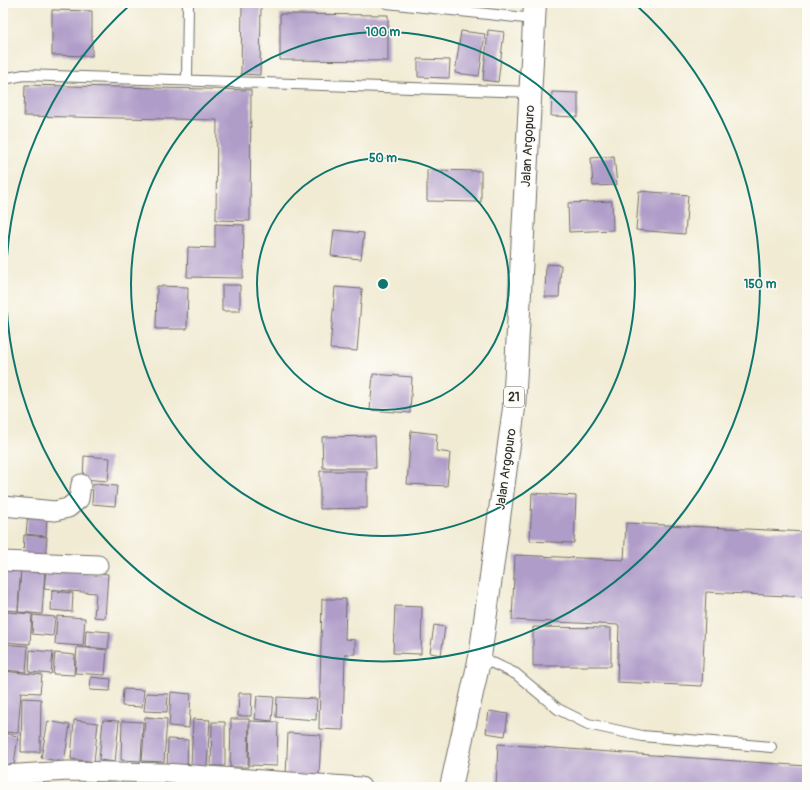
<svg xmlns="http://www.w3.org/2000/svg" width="810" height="790" font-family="Pangolin,sans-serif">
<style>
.building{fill:#b09cc9}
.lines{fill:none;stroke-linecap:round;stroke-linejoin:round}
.service-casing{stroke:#706e66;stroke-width:12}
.minor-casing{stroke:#706e66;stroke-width:21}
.trunk-casing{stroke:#706e66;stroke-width:24}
.service{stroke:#fff;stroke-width:10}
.minor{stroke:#fff;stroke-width:19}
.trunk{stroke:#fff;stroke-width:22}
.ring{fill:none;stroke:#0f766e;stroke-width:2}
.labels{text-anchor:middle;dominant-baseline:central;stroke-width:3;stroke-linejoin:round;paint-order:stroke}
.shield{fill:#fdfcf7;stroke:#6a6a68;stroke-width:1}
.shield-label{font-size:12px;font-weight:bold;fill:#2b2b2b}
.street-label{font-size:13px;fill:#2b2b2b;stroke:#fdfcf7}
.centre{fill:#0f766e;stroke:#fdfcf7;stroke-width:2}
.ring-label{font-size:12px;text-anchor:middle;font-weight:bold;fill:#0f766e;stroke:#fdfcf7;stroke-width:3;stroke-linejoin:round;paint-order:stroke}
</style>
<rect width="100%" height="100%" fill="#fdfcf7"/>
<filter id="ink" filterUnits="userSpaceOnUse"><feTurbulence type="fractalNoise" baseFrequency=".025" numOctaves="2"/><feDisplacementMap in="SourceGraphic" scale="8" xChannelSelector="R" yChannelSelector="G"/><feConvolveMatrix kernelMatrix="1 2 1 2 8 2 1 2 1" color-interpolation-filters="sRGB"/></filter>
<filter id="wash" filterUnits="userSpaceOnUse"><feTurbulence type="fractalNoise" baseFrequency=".012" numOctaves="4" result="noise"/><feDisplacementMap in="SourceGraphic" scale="16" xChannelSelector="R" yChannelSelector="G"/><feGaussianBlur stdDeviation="0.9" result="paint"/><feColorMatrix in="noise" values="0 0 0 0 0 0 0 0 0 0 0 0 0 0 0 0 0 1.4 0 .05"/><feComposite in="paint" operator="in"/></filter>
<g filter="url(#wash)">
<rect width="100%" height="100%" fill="#f1ebd3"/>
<g id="blocks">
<path class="building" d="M 242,3 L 261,3 L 260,75 L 241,74 Z
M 52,10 L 92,11 L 92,56 L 52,55 Z
M 280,14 L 388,15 L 388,61 L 280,60 Z
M 488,30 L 504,32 L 498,82 L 483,80 Z
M 461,31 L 485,34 L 479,76 L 455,73 Z
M 418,59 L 450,60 L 449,78 L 418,77 Z
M 25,85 L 251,90 L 250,221 L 216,220 L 217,120 L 24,116 Z
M 552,92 L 578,93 L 578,117 L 551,116 Z
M 3,95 L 6,95 L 4,127 L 3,127 Z
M 614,156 L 617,185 L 593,186 L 591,158 Z
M 427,170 L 481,171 L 481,202 L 427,201 Z
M 639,191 L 688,195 L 685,234 L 636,230 Z
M 612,201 L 613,230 L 569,232 L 568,203 Z
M 215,224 L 244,225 L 243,278 L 187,277 L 188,247 L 215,248 Z
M 334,230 L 364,233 L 361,259 L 331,256 Z
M 546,264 L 561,265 L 559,297 L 545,297 Z
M 222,285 L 240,285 L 240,311 L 222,311 Z
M 157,286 L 188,287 L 187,329 L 156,329 Z
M 335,287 L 362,289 L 357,351 L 330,349 Z
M 373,374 L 412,377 L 410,413 L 370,410 Z
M 411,431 L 437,434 L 436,451 L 450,453 L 447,486 L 407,484 Z
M 375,436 L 376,468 L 323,468 L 322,437 Z
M 84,456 L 110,458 L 108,481 L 83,479 Z
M 320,471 L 367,471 L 367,508 L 320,509 Z
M 93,484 L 117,486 L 115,506 L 92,504 Z
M 532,493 L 576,496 L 574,543 L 530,541 Z
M 28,513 L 47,515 L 46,536 L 26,534 Z
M 626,523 L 807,532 L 807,597 L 706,592 L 702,686 L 617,682 L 619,625 L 512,620 L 515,555 L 624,560 Z
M 24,535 L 47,537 L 45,558 L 23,557 Z
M 5,566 L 21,567 L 18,611 L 3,610 Z
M 21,569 L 45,571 L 42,614 L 18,612 Z
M 46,569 L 108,574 L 105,618 L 94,617 L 96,593 L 44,589 Z
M 52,591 L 73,593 L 72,612 L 51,610 Z
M 322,599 L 346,599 L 345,639 L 355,640 L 355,654 L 345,654 L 343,730 L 319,729 Z
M 395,606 L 422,607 L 421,654 L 393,653 Z
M 6,612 L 32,614 L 30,644 L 4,642 Z
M 33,615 L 55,617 L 53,636 L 32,634 Z
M 57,616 L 85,618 L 83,646 L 55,644 Z
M 434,625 L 445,627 L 441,655 L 430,653 Z
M 533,627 L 611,628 L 611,666 L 533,666 Z
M 86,630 L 110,632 L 108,649 L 85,647 Z
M 3,644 L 28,646 L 26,672 L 3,670 Z
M 77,647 L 107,650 L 105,675 L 75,673 Z
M 30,650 L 53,652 L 51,674 L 29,672 Z
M 55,653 L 75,655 L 74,675 L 53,674 Z
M 3,671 L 42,675 L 40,693 L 21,692 L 18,733 L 3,732 Z
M 91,677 L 111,679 L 110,691 L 90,690 Z
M 123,689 L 144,690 L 142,707 L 122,706 Z
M 171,692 L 191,694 L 189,728 L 169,726 Z
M 146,693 L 168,694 L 167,712 L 144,711 Z
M 239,693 L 252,693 L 251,716 L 238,716 Z
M 257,696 L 274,697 L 272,721 L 255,719 Z
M 277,697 L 317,699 L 316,720 L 276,717 Z
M 22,698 L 41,699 L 40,752 L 21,752 Z
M 489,711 L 508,714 L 505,736 L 486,733 Z
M 145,717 L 167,719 L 164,762 L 142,761 Z
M 193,719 L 210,720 L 207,767 L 191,766 Z
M 231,719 L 249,719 L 248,767 L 230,767 Z
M 74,720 L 98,723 L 94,762 L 71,759 Z
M 103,720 L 119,721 L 115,762 L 99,760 Z
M 48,721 L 70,725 L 64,762 L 41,758 Z
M 122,721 L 143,722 L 141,761 L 121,760 Z
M 250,721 L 278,722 L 277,766 L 249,765 Z
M 212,722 L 225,722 L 225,766 L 211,766 Z
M 3,733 L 18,736 L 13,772 L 3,771 Z
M 288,733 L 321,735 L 319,777 L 286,776 Z
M 168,739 L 188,740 L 187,768 L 167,767 Z
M 498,744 L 807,766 L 807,787 L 496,787 Z
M 142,774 L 142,786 L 88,786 L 88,775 Z"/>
</g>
</g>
<g filter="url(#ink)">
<use href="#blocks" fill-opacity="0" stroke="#706e66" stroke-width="1"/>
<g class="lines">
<defs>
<path id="service" d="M 387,3 L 534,19
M 3,79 L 24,75 L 531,92
M 187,80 L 188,3
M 480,657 L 516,674 L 558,709 L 588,724 L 642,736 L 771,747"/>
<path id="minor" d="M 3,506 L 55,511 L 68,508 L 79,499 L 81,484
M 3,561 L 98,565
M 3,775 L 68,771 L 165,773 L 361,787"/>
<path id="trunk" d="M 451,787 L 480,657 L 514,408 L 535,3"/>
</defs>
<use href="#service" class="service-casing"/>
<use href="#minor" class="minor-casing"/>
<use href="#trunk" class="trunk-casing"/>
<use href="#service" class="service"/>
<use href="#minor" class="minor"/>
<use href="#trunk" class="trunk"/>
</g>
</g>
<g class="ring">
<circle cx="383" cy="284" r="126"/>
<circle cx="383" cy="284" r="252"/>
<path d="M635 4A377 377 0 1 1 131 4"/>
</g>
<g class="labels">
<rect class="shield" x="504" y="387" width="20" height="20" rx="3"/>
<g class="shield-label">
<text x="514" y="397">21</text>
</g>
<g class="street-label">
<text transform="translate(528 146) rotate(-87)">Jalan Argopuro</text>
<text transform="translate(506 469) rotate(-82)">Jalan Argopuro</text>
</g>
</g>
<circle cx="383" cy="284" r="6" class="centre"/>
<g class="ring-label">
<text x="383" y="36">100 m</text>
<text x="383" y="162">50 m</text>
<text x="760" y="288">150 m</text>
</g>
<rect width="810" height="790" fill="none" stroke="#fdfcf7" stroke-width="16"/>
</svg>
